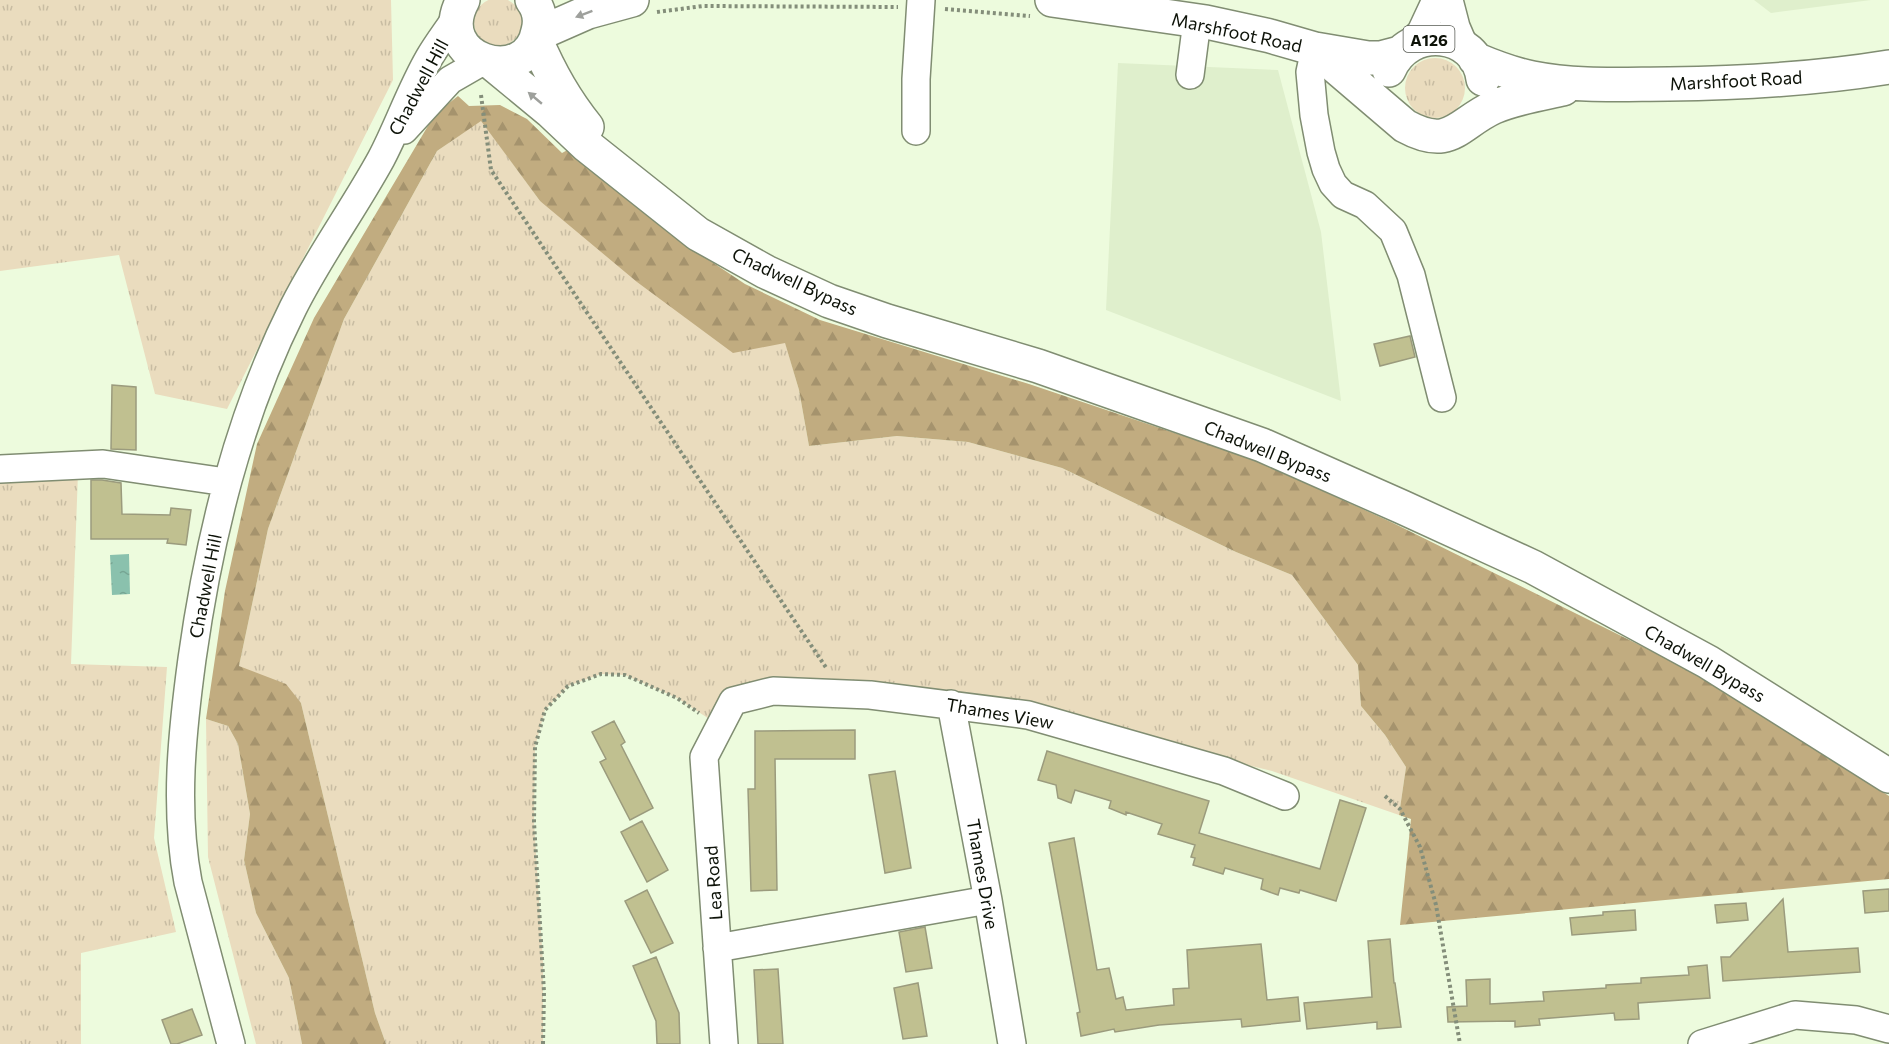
<svg xmlns="http://www.w3.org/2000/svg" width="1889" height="1044" font-family="Commissioner,sans-serif">
<style>
.built{fill:#dfefcc}
.grass{fill:url(#grass-tufts)}
.forest{fill:url(#forest-firs)}
.water{fill:url(#water-ripples)}
.building{fill:#c0c090;stroke:#9b9b7d;stroke-width:1.5}
.lines{fill:none;stroke-linecap:round;stroke-linejoin:round}
.minor-casing{stroke:#808d72;stroke-width:30}
.major-casing{stroke:#808d72;stroke-width:36}
.path{stroke:#848e7a;stroke-width:4;stroke-dasharray:3 3;stroke-linecap:butt}
.minor{stroke:#fff;stroke-width:27}
.major{stroke:#fff;stroke-width:33}
.oneway{fill:#9ea09c}
.labels{text-anchor:middle;dominant-baseline:central;stroke-width:6;stroke-linejoin:round;paint-order:stroke}
.shield{fill:#fff;stroke:#565952;stroke-width:1.5}
.shield-label{font-size:16px;font-weight:bold;fill:#0d1208}
.street-label{font-size:18px;fill:#0d1208;stroke:#fff}
</style>
<defs>
<pattern id="grass-tufts" width="24" height="20" patternUnits="userSpaceOnUse" patternTransform="scale(1.5)"><rect width="24" height="20" fill="#eadcbe"/><path d="M3 7l-1-3M5 7V3M7 7l1-3M15 17l-1-3M17 17v-4M19 17l1-3" fill="none" stroke="#c8bca2"/></pattern>
<pattern id="forest-firs" width="22" height="20" patternUnits="userSpaceOnUse" patternTransform="scale(1.5)"><rect width="22" height="20" fill="#c1ac80"/><path d="M5 1l3.5 6h-7zM16 11l3.5 6h-7z" fill="#a5936d"/></pattern>
<pattern id="water-ripples" width="26" height="14" patternUnits="userSpaceOnUse" patternTransform="scale(1.5)"><rect width="26" height="14" fill="#8ac1ad"/><path d="M2 4q2-2 4 0t4 0M15 11q2-2 4 0t4 0" fill="none" stroke="#76a593"/></pattern>
</defs>
<rect width="100%" height="100%" fill="#edfbdd"/>
<path class="built" d="M 1754,0 L 1871,0 L 1771,13 Z
M 1118,63 L 1278,70 L 1321,232 L 1341,401 L 1106,310 Z"/>
<path class="grass" d="M474 22a24 24 0 1 1 48 0a24 24 0 1 1-48 0Z
M 0,0 L 391,0 L 393,80 L 227,409 L 155,394 L 119,255 L 0,271 Z
M1405 88a30 30 0 1 1 60 0a30 30 0 1 1-60 0Z
M 481,120 L 540,201 L 785,342 L 799,390 L 809,446 L 897,436 L 968,442 L 1062,468 L 1236,552 L 1292,575 L 1358,665 L 1361,706 L 1385,735 L 1406,767 L 1399,815 L 1272,771 L 1128,736 L 773,691 L 720,726 L 677,698 L 625,675 L 601,674 L 568,686 L 545,710 L 535,747 L 534,822 L 543,963 L 543,1044 L 386,1044 L 375,1013 L 301,703 L 239,666 L 268,529 L 344,319 L 437,151 Z
M 78,473 L 71,664 L 167,667 L 154,838 L 176,932 L 81,953 L 81,1044 L 0,1044 L 0,474 Z
M 206,719 L 228,726 L 238,744 L 250,814 L 244,860 L 256,913 L 289,978 L 302,1044 L 256,1044 L 208,857 Z"/>
<path class="forest" d="M 458,96 L 469,106 L 500,105 L 527,119 L 562,153 L 575,146 L 682,242 L 745,284 L 820,320 L 1029,384 L 1255,460 L 1391,522 L 1698,674 L 1889,796 L 1889,879 L 1400,925 L 1411,819 L 1399,815 L 1406,767 L 1385,735 L 1361,706 L 1358,665 L 1292,575 L 1236,552 L 1062,468 L 968,442 L 897,436 L 809,446 L 799,390 L 785,343 L 733,353 L 637,282 L 540,201 L 481,121 L 437,151 L 344,319 L 268,529 L 239,666 L 286,684 L 301,703 L 375,1013 L 386,1044 L 302,1044 L 289,978 L 256,913 L 244,860 L 250,814 L 238,744 L 228,726 L 206,719 L 225,591 L 257,444 L 314,318 L 435,114 Z"/>
<path class="water" d="M 129,554 L 130,594 L 112,595 L 110,555 Z"/>
<path class="building" d="M 1410,336 L 1415,357 L 1380,366 L 1374,344 Z
M 112,385 L 136,387 L 136,450 L 111,449 Z
M 91,480 L 102,480 L 121,483 L 122,514 L 170,515 L 171,508 L 191,510 L 186,545 L 167,543 L 168,539 L 91,539 Z
M 614,721 L 625,742 L 621,745 L 653,808 L 630,820 L 600,762 L 606,759 L 592,732 Z
M 855,730 L 855,759 L 775,759 L 777,890 L 751,891 L 748,789 L 755,789 L 755,731 Z
M 1047,751 L 1209,801 L 1199,833 L 1320,869 L 1340,800 L 1366,808 L 1336,901 L 1300,890 L 1299,893 L 1280,888 L 1278,895 L 1261,889 L 1263,879 L 1225,868 L 1223,874 L 1193,865 L 1195,858 L 1191,857 L 1195,845 L 1158,834 L 1162,824 L 1126,812 L 1126,815 L 1109,808 L 1111,801 L 1075,790 L 1071,803 L 1058,798 L 1056,785 L 1038,780 Z
M 895,771 L 911,868 L 885,873 L 869,775 Z
M 642,821 L 668,870 L 647,882 L 621,832 Z
M 1074,838 L 1097,970 L 1109,968 L 1116,999 L 1123,997 L 1126,1010 L 1174,1005 L 1173,989 L 1189,988 L 1187,950 L 1261,944 L 1267,1000 L 1298,997 L 1300,1021 L 1242,1027 L 1241,1019 L 1159,1025 L 1115,1032 L 1114,1029 L 1081,1036 L 1077,1013 L 1080,1012 L 1049,843 Z
M 1889,889 L 1889,911 L 1865,913 L 1863,891 Z
M 647,890 L 673,943 L 651,953 L 625,901 Z
M 1783,899 L 1788,952 L 1858,948 L 1860,972 L 1723,981 L 1721,957 L 1730,957 Z
M 1746,903 L 1748,920 L 1717,923 L 1715,905 Z
M 1635,910 L 1636,930 L 1572,935 L 1570,918 L 1603,915 L 1603,912 Z
M 925,927 L 932,968 L 906,972 L 899,932 Z
M 1390,939 L 1394,983 L 1395,983 L 1401,1027 L 1377,1029 L 1377,1022 L 1307,1029 L 1304,1003 L 1372,997 L 1368,941 Z
M 656,957 L 679,1013 L 680,1044 L 657,1044 L 656,1021 L 633,966 Z
M 1707,965 L 1710,998 L 1638,1003 L 1639,1019 L 1615,1020 L 1614,1013 L 1539,1019 L 1540,1025 L 1515,1027 L 1515,1021 L 1448,1022 L 1447,1007 L 1467,1006 L 1466,980 L 1490,979 L 1490,1004 L 1544,1001 L 1543,992 L 1606,988 L 1606,985 L 1641,983 L 1641,978 L 1689,975 L 1688,967 Z
M 778,969 L 783,1044 L 758,1044 L 754,970 Z
M 918,983 L 927,1036 L 903,1039 L 894,988 Z
M 192,1009 L 202,1035 L 177,1044 L 171,1044 L 162,1020 Z"/>
<g class="lines">
<defs>
<path id="minor" d="M 1449,0 L 1456,27 L 1465,48
M 1406,48 L 1421,32 L 1436,0
M 1315,49 L 1310,72 L 1314,115 L 1321,152 L 1326,169 L 1333,184 L 1343,195 L 1365,205 L 1393,231 L 1411,275 L 1442,398
M 1190,75 L 1197,21
M 404,130 L 450,80 L 483,61
M 916,131 L 916,79 L 921,0
M 0,469 L 103,464 L 226,482
M 951,704 L 988,900 L 1012,1044
M 717,948 L 988,900
M 231,1044 L 188,882 C 174,808 182,733 192,659 C 209,538 238,418 293,308 C 319,256 353,210 381,159 C 398,127 410,91 429,58 C 437,44 448,30 457,16
M 724,1044 L 704,757 L 733,701 L 773,691 L 870,695 L 1028,715 L 1224,771 L 1285,796
M 1702,1044 L 1795,1015 L 1856,1020 L 1889,1029"/>
<path id="major" d="M 463,0 C 430,60 527,90 538,31 C 541,20 539,9 532,0
M 1052,0 L 1206,22 L 1270,36 L 1315,49 L 1368,58 L 1381,58 L 1400,53
M 538,34 L 588,12 L 632,0
M 536,40 C 549,71 565,100 587,127
M 1316,50 L 1405,126 C 1451,151 1457,124 1494,107 C 1515,98 1540,94 1563,89
M 1475,59 C 1494,67 1512,74 1532,78 C 1577,87 1624,84 1669,84 C 1743,83 1816,79 1889,67
M 493,64 L 550,111 L 586,145 L 698,234 L 766,272 L 829,301 L 887,321 L 1038,366 L 1262,445 L 1402,507 L 1533,567 L 1708,662 L 1889,776
M 1389,70 C 1409,23 1477,31 1483,79"/>
</defs>
<use href="#minor" class="minor-casing"/>
<use href="#major" class="major-casing"/>
<path class="path" d="M 945,9 L 1030,16
M 657,12 L 703,6 L 898,7
M 481,95 L 491,170 L 827,669
M 1385,796 L 1400,809 L 1420,847 L 1436,905 L 1460,1044
M 543,1044 L 544,992 L 534,822 L 535,747 L 545,710 L 568,686 L 601,674 L 625,675 L 677,698 L 699,713"/>
<use href="#minor" class="minor"/>
<use href="#major" class="major"/>
</g>
<defs><path id="oneway-solid" d="M-6-.8H1V-3.2L6.5 0L1 3.2V.8H-6Z" transform="scale(1.5)"/></defs>
<g class="oneway">
<use href="#oneway-solid" transform="translate(584 14) rotate(159)"/>
<use href="#oneway-solid" transform="translate(535 98) rotate(-140)"/>
</g>
<g class="labels">
<rect class="shield" x="1403.5" y="26" width="51" height="26" rx="4.5"/>
<g class="shield-label">
<text x="1429" y="39">A126</text>
</g>
<g class="street-label">
<text transform="translate(1237 32) rotate(12)">Marshfoot Road</text>
<text transform="translate(1736 80) rotate(-3)">Marshfoot Road</text>
<text transform="translate(418 87) rotate(-62)">Chadwell Hill</text>
<text transform="translate(795 281) rotate(25)">Chadwell Bypass</text>
<text transform="translate(1268 451) rotate(22)">Chadwell Bypass</text>
<text transform="translate(205 586) rotate(-79)">Chadwell Hill</text>
<text transform="translate(1705 663) rotate(30)">Chadwell Bypass</text>
<text transform="translate(1000 713) rotate(10)">Thames View</text>
<text transform="translate(983 874) rotate(80)">Thames Drive</text>
<text transform="translate(713 883) rotate(-94)">Lea Road</text>
</g>
</g>
</svg>
